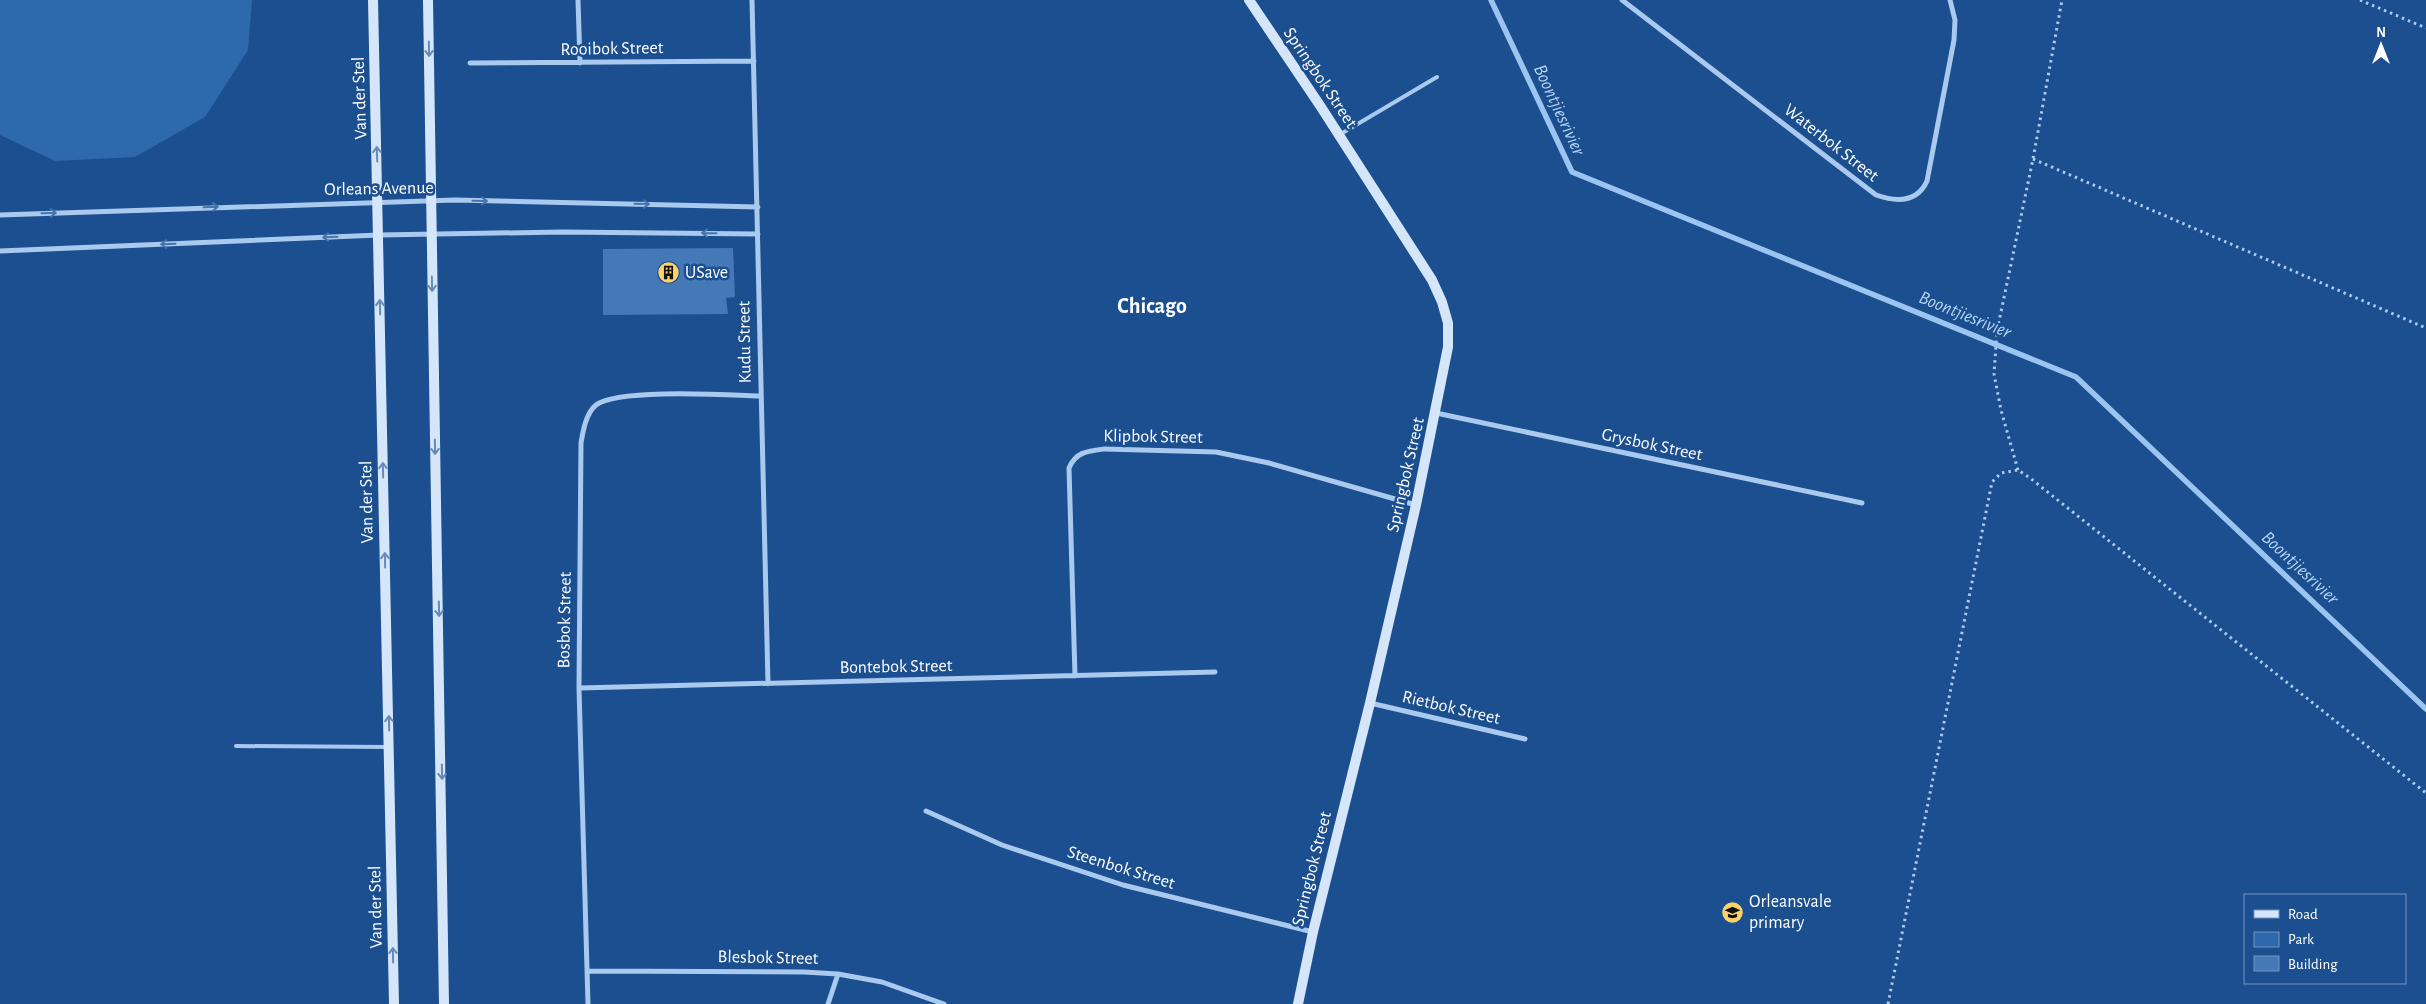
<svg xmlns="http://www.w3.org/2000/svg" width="2426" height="1004" font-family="'Alegreya Sans',sans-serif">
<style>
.green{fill:#2e69ad}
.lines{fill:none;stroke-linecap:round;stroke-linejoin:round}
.stream{stroke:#9cc4f0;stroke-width:5.5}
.building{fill:#4478b7}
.path{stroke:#a9c9ee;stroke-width:3;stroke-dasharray:2.5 4;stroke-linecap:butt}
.lane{stroke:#a9c9ee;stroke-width:4}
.street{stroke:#a9c9ee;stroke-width:5}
.secondary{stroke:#d6e6fa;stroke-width:10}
.oneway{stroke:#668bba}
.oneway2{stroke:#4674ac}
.labels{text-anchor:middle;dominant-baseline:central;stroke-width:5;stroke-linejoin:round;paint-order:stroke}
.street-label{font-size:18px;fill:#fff;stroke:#1b4f8f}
.poi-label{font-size:18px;fill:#fff;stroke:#1b4f8f;text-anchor:start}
.water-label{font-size:19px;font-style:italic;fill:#b5d3f5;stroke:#1b4f8f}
.district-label{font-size:22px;font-weight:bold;fill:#fff;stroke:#1b4f8f}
</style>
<rect width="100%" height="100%" fill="#1b4f8f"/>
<path class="green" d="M 0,0 L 252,0 L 248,50 L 205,117 L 135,157 L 55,161 L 0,135 Z"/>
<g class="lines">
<path class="stream" d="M 1491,0 L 1572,172 L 2076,377 L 2426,709"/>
</g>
<path class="building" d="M 733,248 L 735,297 L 726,298 L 728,314 L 603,315 L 603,249 Z"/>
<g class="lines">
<path class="path" d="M 2360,0 L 2426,28
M 2033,159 L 2426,328
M 2018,470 L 2001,410 L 1994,374 L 1997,331 L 2033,159 L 2062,0
M 1888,1004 L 1992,482 L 2001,473 L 2018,470 L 2030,478 L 2426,793"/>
<path class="lane" d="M 1339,135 L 1437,77
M 236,746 L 387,747"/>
<path class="street" d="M 578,0 L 580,63
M 752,0 L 768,684
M 1622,0 L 1876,195 C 1896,202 1917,203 1927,181 L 1954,40 L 1955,20 L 1950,0
M 470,63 L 754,61
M 0,215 L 455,200 L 758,207
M 0,251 L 379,235 L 562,232 L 758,234
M 1436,413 L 1862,503
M 1075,676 L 1069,468 C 1076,452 1087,451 1104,449 L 1216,452 L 1269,463 L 1416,505
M 579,688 L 1215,672
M 1370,703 L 1525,739
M 926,811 L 1002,845 L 1123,885 L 1313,932
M 587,971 L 804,972 L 838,974 L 882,982 L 944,1004
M 588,1004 L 579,688 L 581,443 C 583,431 586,413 596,405 C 618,388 729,395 760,396
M 828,1004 L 838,974"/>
<path class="secondary" d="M 373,0 L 394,1004
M 428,0 L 444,1004
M 1249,0 L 1321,107 L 1432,280 L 1442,302 L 1448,323 L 1448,347 L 1416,505 L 1370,703 L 1313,932 L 1298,1004"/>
</g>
<defs><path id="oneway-shaft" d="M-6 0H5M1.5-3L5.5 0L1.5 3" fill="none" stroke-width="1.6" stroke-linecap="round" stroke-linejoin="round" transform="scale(1.25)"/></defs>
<g class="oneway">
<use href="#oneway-shaft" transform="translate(429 49) rotate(89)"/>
<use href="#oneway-shaft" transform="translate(377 154) rotate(-92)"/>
<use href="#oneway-shaft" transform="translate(432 284) rotate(89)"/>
<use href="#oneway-shaft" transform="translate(380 307) rotate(-91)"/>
<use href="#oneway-shaft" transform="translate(435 447) rotate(89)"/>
<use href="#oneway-shaft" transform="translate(383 470) rotate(-91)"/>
<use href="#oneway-shaft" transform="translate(385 560) rotate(-91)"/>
<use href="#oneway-shaft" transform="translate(439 609) rotate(89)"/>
<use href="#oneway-shaft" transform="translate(389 723) rotate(-91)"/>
<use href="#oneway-shaft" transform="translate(442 772) rotate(89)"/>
<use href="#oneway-shaft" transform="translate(393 955) rotate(-91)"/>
</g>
<g class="oneway2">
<use href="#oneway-shaft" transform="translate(480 201) rotate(1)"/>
<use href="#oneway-shaft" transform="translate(642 204) rotate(1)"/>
<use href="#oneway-shaft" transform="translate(211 207) rotate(-2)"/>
<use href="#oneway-shaft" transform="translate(49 213) rotate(-2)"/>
<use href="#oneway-shaft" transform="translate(709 233) rotate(-179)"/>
<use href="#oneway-shaft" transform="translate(330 237) rotate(178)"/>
<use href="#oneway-shaft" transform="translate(168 244) rotate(178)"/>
</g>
<defs>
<symbol id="building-disc" viewBox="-11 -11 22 22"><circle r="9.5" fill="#ffd166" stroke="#1b4f8f"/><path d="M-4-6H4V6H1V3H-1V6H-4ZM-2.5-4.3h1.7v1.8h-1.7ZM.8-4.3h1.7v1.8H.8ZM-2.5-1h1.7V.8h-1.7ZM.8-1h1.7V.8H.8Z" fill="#111"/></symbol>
<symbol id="school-disc" viewBox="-11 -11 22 22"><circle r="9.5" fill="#ffd166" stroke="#1b4f8f"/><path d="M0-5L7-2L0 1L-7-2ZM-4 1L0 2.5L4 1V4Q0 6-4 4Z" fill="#111"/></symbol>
</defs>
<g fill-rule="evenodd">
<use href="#building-disc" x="656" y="260" width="25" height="25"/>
<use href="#school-disc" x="1720" y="900" width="25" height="25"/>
</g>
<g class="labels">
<g class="street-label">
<text transform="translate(612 49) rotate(-1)">Rooibok Street</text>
<text transform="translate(1320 78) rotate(56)">Springbok Street</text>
<text transform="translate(360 98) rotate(-92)">Van der Stel</text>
<text transform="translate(1831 143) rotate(38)">Waterbok Street</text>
<text transform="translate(379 189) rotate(-1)">Orleans Avenue</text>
<text transform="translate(745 342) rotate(-91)">Kudu Street</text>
<text transform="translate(1153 437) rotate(1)">Klipbok Street</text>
<text transform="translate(1652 445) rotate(12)">Grysbok Street</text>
<text transform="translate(1406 475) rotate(-77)">Springbok Street</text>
<text transform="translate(367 502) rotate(-91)">Van der Stel</text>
<text transform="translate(565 620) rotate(-89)">Bosbok Street</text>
<text transform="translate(896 667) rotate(-1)">Bontebok Street</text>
<text transform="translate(1451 708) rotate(13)">Rietbok Street</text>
<text transform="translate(1121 868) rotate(17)">Steenbok Street</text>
<text transform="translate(1312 869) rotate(-76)">Springbok Street</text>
<text transform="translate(376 907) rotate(-91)">Van der Stel</text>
<text transform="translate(768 958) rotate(1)">Blesbok Street</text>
</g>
<g class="poi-label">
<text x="685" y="273">USave</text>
<text x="1749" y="902">Orleansvale<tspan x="1749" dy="21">primary</tspan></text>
</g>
<g class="water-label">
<text transform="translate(1559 110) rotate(65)">Boontjiesrivier</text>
<text transform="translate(1965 315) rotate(22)">Boontjiesrivier</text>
<text transform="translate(2300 568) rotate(43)">Boontjiesrivier</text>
</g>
<g class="district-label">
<text x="1152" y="306">Chicago</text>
</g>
</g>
<rect x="2244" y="894" width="162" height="90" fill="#1b4f8f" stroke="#7695bc"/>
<rect x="2254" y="910" width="25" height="8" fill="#d6e6fa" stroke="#7695bc"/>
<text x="2288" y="919" font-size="15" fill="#ffffff">Road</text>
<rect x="2254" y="932" width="25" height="15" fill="#2e69ad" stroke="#7695bc"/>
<text x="2288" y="944" font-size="15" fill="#ffffff">Park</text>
<rect x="2254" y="956" width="25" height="15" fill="#4478b7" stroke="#7695bc"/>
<text x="2288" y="969" font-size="15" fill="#ffffff">Building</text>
<g transform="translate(2381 45)" stroke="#1b4f8f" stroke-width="4" paint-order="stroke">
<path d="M0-4L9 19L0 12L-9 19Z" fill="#ffffff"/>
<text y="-8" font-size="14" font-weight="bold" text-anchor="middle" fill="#ffffff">N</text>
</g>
</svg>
